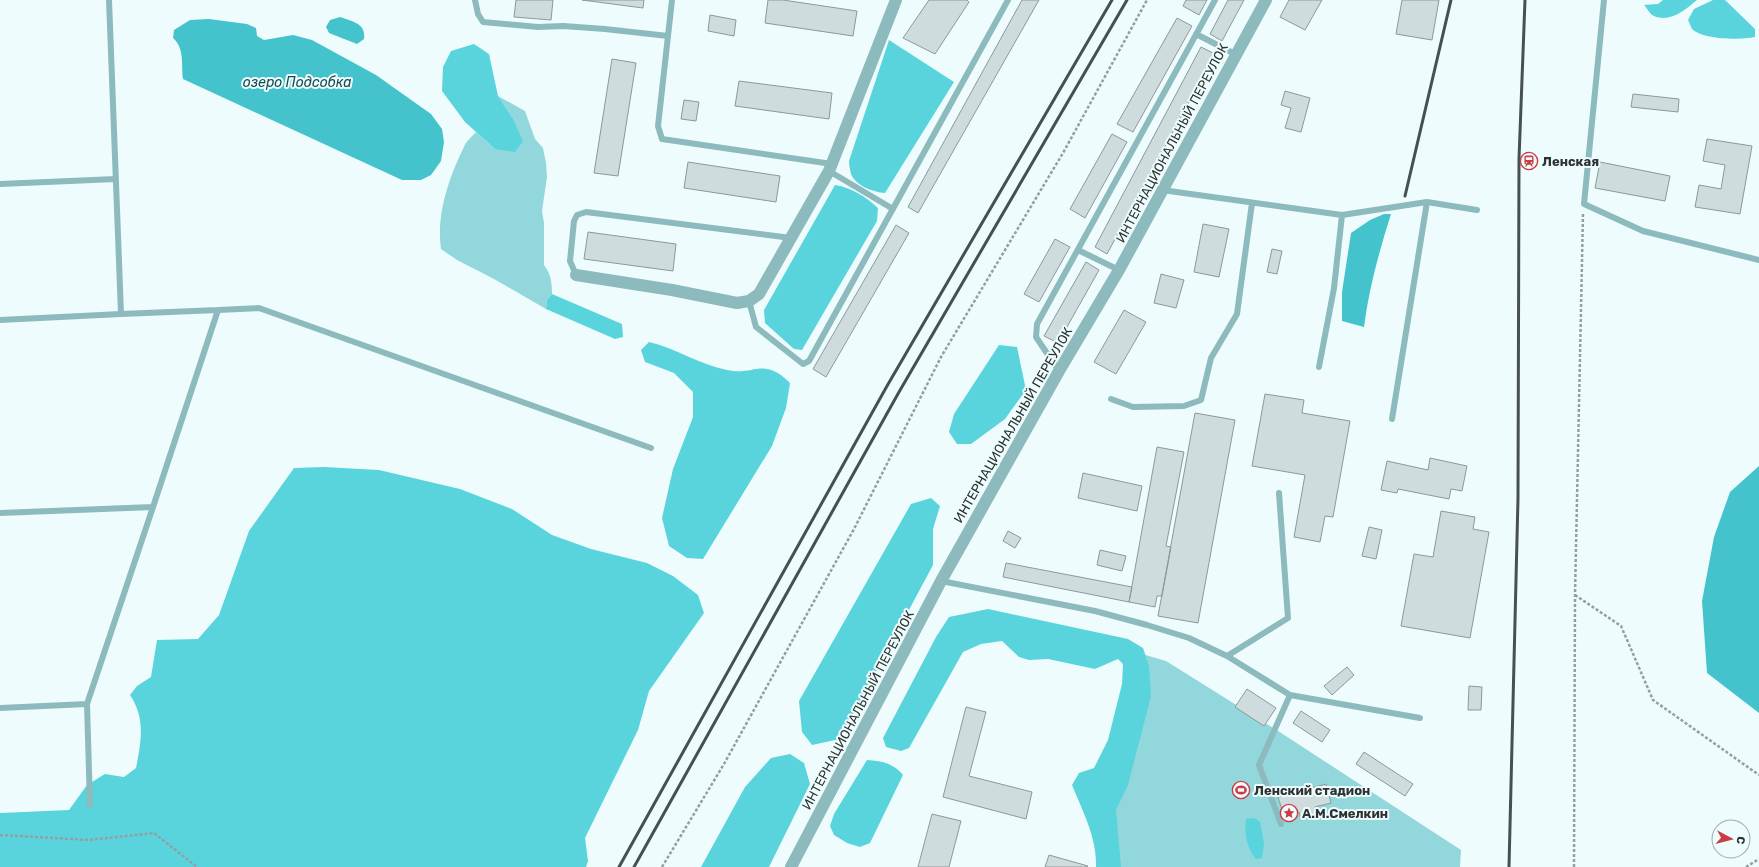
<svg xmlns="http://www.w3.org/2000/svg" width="1759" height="867" font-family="Rubik,sans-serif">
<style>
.green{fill:#92d7dc}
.forest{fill:#59d4dd}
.water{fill:#45c3cc}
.building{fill:#cfdcdd;stroke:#8c9999}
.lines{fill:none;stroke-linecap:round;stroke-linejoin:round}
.path{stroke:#959f9f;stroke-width:2.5;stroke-dasharray:3 2;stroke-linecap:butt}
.lane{stroke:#8cbabd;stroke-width:6}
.street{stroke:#8cbabd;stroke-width:12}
.rail{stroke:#484f4f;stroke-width:3}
.labels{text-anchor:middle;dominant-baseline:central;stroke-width:4;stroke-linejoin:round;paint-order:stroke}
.street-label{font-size:13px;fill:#2d3232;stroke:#eefcfd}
.poi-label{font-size:13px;font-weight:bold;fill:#2d3232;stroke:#eefcfd;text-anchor:start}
.water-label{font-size:14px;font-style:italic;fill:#144b4f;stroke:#eefcfd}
</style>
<rect width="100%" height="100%" fill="#eefcfd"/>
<path class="green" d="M 498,96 L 525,111 L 535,139 L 543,148 L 546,163 L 547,177 L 542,211 L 544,223 L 544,265 C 551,274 552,283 552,294 L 547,300 L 546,309 L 494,279 L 457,260 L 441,249 C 436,215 449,177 464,147 C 466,141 472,137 476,132 L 495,149 L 512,117 Z
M 1135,652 L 1166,661 L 1275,729 L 1461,850 L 1460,867 L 1102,867 Z"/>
<path class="forest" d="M 1663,0 L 1697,0 C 1685,10 1670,23 1654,16 C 1650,15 1647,8 1644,5 L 1658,4 Z
M 1713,0 L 1725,0 L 1755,29 L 1755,37 C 1741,40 1703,40 1692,29 C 1691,27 1689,22 1688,20 L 1694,9 Z
M 889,40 L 954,82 L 885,193 C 873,192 856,186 851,174 C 850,170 849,165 849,161 Z
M 474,44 L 489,54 L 498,96 L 512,117 L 523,141 L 515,152 L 495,149 L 465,122 L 442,91 L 443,67 L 451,51 Z
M 835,185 C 852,188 865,196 878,208 L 877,221 L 802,350 L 794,349 L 765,323 L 764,310 Z
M 552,294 L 622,324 L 623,337 L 615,339 L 546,309 L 547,300 Z
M 649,342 C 676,348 700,365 727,370 C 755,376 763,356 790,383 L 786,408 L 772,446 L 703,559 L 687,558 L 669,546 L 662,518 L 673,469 L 693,417 L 693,392 L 674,373 L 645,362 L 641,350 Z
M 999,345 L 1017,347 L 1026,390 L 1005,419 L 971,444 L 957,444 L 949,432 L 954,414 Z
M 324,467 L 379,470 L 460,489 L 512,509 L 552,535 L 591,549 L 647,563 L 673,576 L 698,595 L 704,613 L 649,691 L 638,730 L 585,838 L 588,861 L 586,867 L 0,867 L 0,813 L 69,810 L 87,785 L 105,774 L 124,777 L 136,768 C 141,742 146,719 130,695 L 137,686 L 151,677 L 157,640 L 198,639 L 219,615 L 249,531 L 294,468 Z
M 931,498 L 940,506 L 933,529 L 933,565 L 840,739 L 812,745 L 802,732 L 799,701 L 911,504 Z
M 988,609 L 1128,639 L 1143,648 L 1149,666 L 1151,696 L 1128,785 L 1116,810 L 1121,867 L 1096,867 C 1097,838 1083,812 1072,785 L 1079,773 L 1094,768 L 1108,740 L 1122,684 L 1123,664 L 1118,659 L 1095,669 L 1048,659 L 1029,660 L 1019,657 L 1002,641 L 981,644 L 963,652 L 909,748 L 901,751 L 886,747 L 883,738 L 936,637 L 949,617 Z
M 790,754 L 804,763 L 810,784 L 769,867 L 701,867 L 745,787 L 771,758 Z
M 867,760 C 882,761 893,763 903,775 L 870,843 L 860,847 L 847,843 L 834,835 L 830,826 L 834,814 Z
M 1254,818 L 1260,822 L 1264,844 L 1262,858 L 1256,859 C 1247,848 1244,834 1246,819 Z"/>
<path class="water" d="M 340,17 C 353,22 366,23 364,39 L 357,44 L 329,33 L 326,27 L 330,20 Z
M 209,19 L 247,24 L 256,28 L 257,36 L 264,40 L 293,35 L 312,40 L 376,75 L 431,114 L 442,129 L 444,142 L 441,161 L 431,175 L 421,180 L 402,180 L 183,79 C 181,64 185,49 173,38 L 174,30 L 190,20 Z
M 1384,214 L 1391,214 C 1379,252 1369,288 1364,327 L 1342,321 L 1342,292 L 1351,233 L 1370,220 Z
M 1759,466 L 1759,713 L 1707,673 L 1702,601 L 1714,537 L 1730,492 Z"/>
<path class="building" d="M 516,0 L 553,0 L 551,20 L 514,17 Z
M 582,0 L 644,0 L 643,8 Z
M 768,0 L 783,0 L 857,11 L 853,36 L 765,23 Z
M 929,0 L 967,0 L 969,2 L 935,54 L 903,38 Z
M 1022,0 L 1039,0 L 918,213 L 908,207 Z
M 1186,0 L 1207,0 L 1199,15 L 1183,6 Z
M 1228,0 L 1244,0 L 1222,41 L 1210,34 Z
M 1289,0 L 1322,0 L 1305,30 L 1280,17 Z
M 1402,0 L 1439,0 L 1432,40 L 1396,34 Z
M 710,15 L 736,20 L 734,36 L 708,31 Z
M 1177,18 L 1192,26 L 1133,132 L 1117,124 Z
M 1201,47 L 1215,54 L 1107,254 L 1095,247 Z
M 612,59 L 636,63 L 618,176 L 594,173 Z
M 739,81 L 832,93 L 829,119 L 735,106 Z
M 1285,91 L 1310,98 L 1301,132 L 1285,128 L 1291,108 L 1281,105 Z
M 1633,94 L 1679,99 L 1678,112 L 1631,107 Z
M 684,100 L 699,102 L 696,121 L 681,119 Z
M 1112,134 L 1127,142 L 1085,218 L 1070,209 Z
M 1707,139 L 1752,146 L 1740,214 L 1695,207 L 1699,185 L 1721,189 L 1725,165 L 1703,161 Z
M 688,162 L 780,176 L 776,202 L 684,188 Z
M 1600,162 L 1670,176 L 1665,201 L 1595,188 Z
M 1203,224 L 1229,229 L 1219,277 L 1194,272 Z
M 896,225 L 909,233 L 826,377 L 813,369 Z
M 588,232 L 676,244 L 673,271 L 584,259 Z
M 1055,239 L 1070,247 L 1039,302 L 1024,294 Z
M 1272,249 L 1282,251 L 1277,274 L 1267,272 Z
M 1086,262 L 1099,270 L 1058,343 L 1044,336 Z
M 1161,274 L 1184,280 L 1176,308 L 1154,303 Z
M 1124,310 L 1146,322 L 1116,374 L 1094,362 Z
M 1265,394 L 1304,400 L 1302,413 L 1350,421 L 1333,517 L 1325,516 L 1320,542 L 1294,537 L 1305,475 L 1252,466 Z
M 1195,413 L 1235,420 L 1198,623 L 1158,616 Z
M 1157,447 L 1184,452 L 1166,546 L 1171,547 L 1162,596 L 1157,596 L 1155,607 L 1129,602 Z
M 1430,458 L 1467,466 L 1462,491 L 1451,489 L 1449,499 L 1398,489 L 1397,493 L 1381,490 L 1387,461 L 1428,470 Z
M 1083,473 L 1142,486 L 1137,511 L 1078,498 Z
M 1441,511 L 1475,517 L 1473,529 L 1489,532 L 1470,638 L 1401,626 L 1414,554 L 1433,557 Z
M 1369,527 L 1382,530 L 1376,559 L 1362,556 Z
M 1008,531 L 1021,538 L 1015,548 L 1003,541 Z
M 1100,550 L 1126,556 L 1122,571 L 1097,565 Z
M 1006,563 L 1132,587 L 1129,602 L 1003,577 Z
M 1347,667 L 1354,675 L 1332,695 L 1324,686 Z
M 1469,686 L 1482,687 L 1481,710 L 1468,710 Z
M 1247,689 L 1276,708 L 1264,726 L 1235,707 Z
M 966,707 L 986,712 L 969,776 L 1032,792 L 1026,819 L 943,797 Z
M 1301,711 L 1330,730 L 1322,742 L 1293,723 Z
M 1364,752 L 1413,784 L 1405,796 L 1356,764 Z
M 1326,784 L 1331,803 L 1315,807 L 1317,815 L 1301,820 L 1299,812 L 1284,816 L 1278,797 Z
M 932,814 L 961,821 L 949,867 L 918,867 Z
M 1049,855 L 1088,866 L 1087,867 L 1045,867 Z"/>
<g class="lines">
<path class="path" d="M 1575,595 L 1621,626 L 1653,700 L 1759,775
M 0,835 L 89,840 L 154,833 L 197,867
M 662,867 L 724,764 L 854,529 L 941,357 L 1063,153 L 1147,0
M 1574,867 L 1575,595 L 1583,214
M 1746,867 L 1759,859"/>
<path class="lane" d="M 475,0 L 478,14 L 483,22 L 538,27 L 563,26 L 605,29 L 668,36
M 672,0 L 658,126 L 662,139 L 832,164
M 1604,0 L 1584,204 L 1643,231 L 1759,260
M 1196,34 L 1235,54
M 829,171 L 893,209
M 0,184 L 116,179
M 1162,190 L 1342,215 L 1334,288 L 1319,367
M 1342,215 L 1427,202 L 1477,210
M 1078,250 L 1119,270
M 576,275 L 570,261 L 574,221 L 577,215 L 586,212 L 791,238
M 749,301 L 756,327 L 803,364 L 809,361 L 1008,0
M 218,310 L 259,308 L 651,448
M 121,314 L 218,310 L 153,507
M 0,320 L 121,314 L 109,0
M 1059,371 L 1036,337 L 1037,324 L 1215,0
M 1111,399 L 1133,407 L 1184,406 L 1201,400 L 1211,358 L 1237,314 L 1252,203
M 1392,419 L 1427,202
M 0,513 L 153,507 L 87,704 L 0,708
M 941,581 L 1095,611 L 1147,625 L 1189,638 L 1227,656 L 1290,695 L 1420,718
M 1227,656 L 1288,618 L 1279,493
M 87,704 L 90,805
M 1281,824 L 1259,765 L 1290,695"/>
<path class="street" d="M 576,275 L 672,290 L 737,303 L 749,301 L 759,294 L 829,171 L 896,0
M 791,867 L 941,581 L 1059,371 L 1119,270 L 1266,0"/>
<path class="rail" d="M 1405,196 L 1451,0
M 619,867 L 887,386 L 1112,0
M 634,867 L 899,392 L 1127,0
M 1509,867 L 1518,498 L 1519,159 L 1525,0"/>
</g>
<defs>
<symbol id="station-ring" viewBox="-11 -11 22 22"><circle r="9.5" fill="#eefcfd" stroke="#cc3c45" stroke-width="1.5"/><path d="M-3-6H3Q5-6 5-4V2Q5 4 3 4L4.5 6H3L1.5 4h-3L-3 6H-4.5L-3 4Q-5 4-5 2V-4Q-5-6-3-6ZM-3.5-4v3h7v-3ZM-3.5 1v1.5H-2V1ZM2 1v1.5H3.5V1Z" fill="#cc3c45"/></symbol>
<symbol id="stadium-ring" viewBox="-11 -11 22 22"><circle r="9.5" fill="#eefcfd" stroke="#cc3c45" stroke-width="1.5"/><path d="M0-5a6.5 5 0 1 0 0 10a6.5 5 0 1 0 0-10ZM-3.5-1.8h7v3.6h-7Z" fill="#cc3c45"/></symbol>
<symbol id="sight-ring" viewBox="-11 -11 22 22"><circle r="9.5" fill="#eefcfd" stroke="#cc3c45" stroke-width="1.5"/><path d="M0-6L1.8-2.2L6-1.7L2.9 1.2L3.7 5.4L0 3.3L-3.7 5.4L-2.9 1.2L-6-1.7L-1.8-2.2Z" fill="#cc3c45"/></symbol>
</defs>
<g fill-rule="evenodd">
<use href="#station-ring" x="1519" y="151" width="20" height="20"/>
<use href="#stadium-ring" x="1231" y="780" width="20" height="20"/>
<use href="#sight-ring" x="1279" y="803" width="20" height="20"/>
</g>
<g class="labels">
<g class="street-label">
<text transform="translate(1172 143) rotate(-62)">ИНТЕРНАЦИОНАЛЬНЫЙ ПЕРЕУЛОК</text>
<text transform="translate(1013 425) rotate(-60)">ИНТЕРНАЦИОНАЛЬНЫЙ ПЕРЕУЛОК</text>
<text transform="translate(858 710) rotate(-62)">ИНТЕРНАЦИОНАЛЬНЫЙ ПЕРЕУЛОК</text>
</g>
<g class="poi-label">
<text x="1542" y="161">Ленская</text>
<text x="1254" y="790">Ленский стадион</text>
<text x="1302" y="813">А.М.Смелкин</text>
</g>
<g class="water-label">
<text x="297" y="82">озеро Подсобка</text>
</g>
</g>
<g transform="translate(1731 839) rotate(97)"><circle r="19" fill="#eefcfd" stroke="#a1abac"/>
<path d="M0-3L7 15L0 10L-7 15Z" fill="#cc3c45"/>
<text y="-6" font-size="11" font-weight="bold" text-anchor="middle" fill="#2d3232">С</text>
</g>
</svg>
